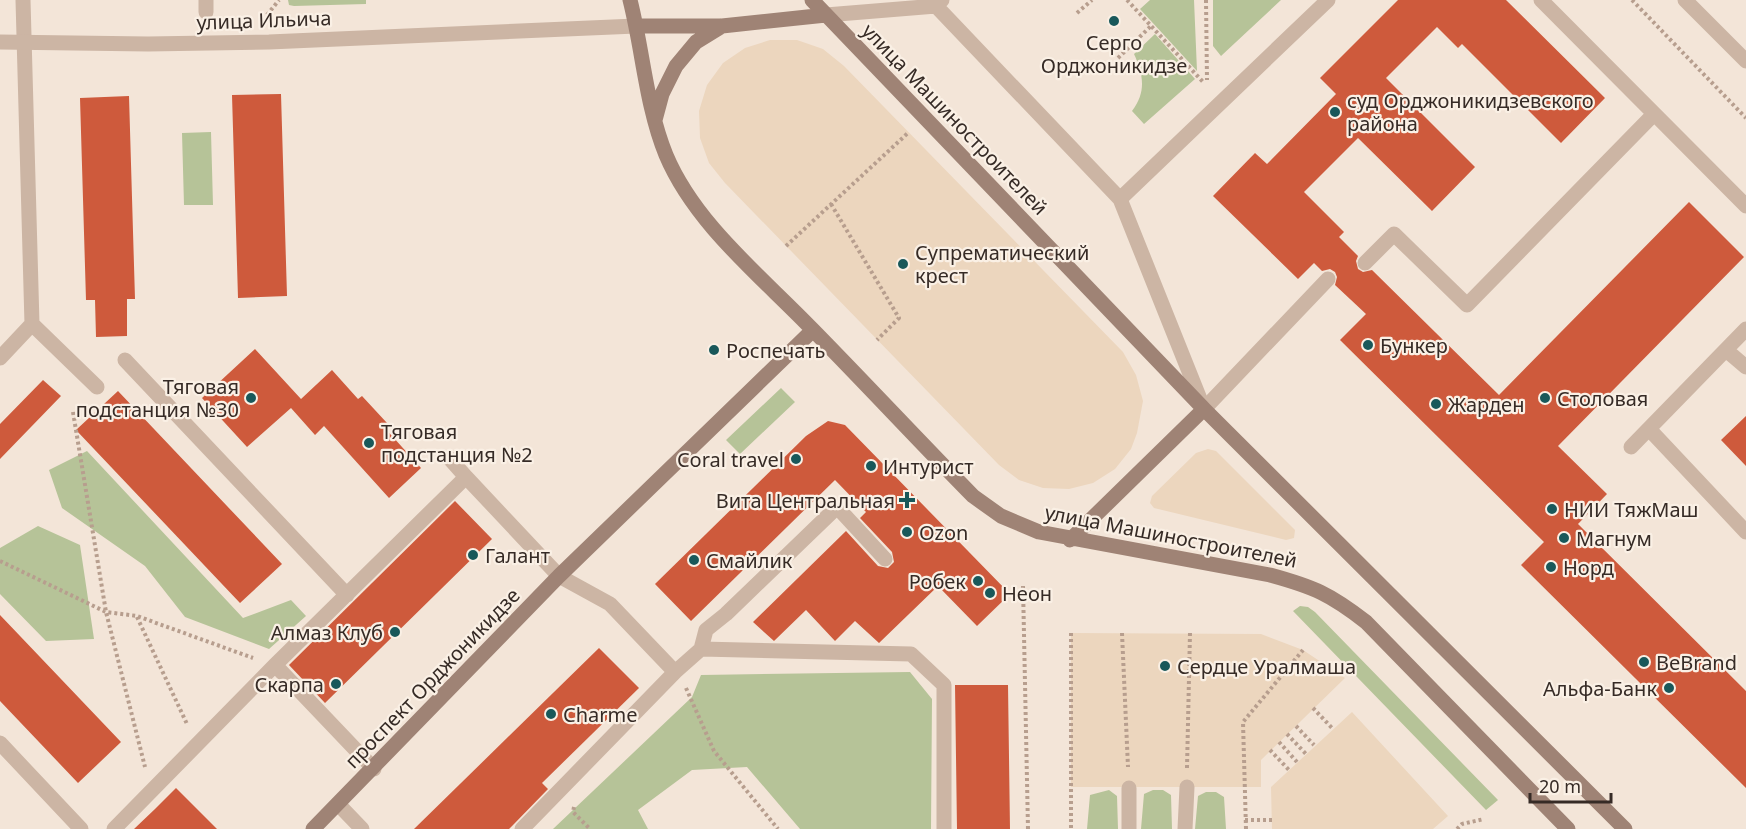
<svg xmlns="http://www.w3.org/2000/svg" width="1746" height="829" font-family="'Noto Sans',sans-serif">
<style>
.green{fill:#b6c398}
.plaza{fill:#ecd6be}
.building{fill:#ce5a3c}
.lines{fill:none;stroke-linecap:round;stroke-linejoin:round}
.path{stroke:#b79e8e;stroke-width:4;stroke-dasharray:3 3;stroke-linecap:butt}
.lane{stroke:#ccb5a4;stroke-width:15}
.street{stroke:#ccb5a4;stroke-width:15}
.secondary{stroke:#9f8375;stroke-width:15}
.poi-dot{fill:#19585a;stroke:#faf0e5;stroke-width:2}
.labels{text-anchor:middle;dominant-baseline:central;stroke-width:4.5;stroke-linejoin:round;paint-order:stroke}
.street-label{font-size:20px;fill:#362b26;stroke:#faf0e5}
.poi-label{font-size:20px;fill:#362b26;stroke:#faf0e5;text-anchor:start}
</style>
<rect width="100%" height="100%" fill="#f3e5d8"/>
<path class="green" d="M 288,0 L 366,0 L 366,4 L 294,6 L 289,5 Z
M 1150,0 L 1194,0 L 1197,71 L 1140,9 Z
M 1213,0 L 1281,0 L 1221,56 L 1213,46 Z
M 1155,34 L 1195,79 L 1144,124 L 1132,111 C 1147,91 1143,74 1134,54 Z
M 211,132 L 213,205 L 184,205 L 182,133 Z
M 781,388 L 795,402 L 740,454 L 726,440 Z
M 87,451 L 243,618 L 291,600 L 306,616 L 269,649 L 185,617 L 145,566 L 62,508 L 49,470 Z
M 38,526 L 80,545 L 94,639 L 46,641 L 0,594 L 0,548 Z
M 1300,606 L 1308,607 L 1315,612 L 1498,800 L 1486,810 L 1293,611 Z
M 910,672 L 932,699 L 931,829 L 800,829 L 747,767 L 692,770 L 638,810 L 648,829 L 553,829 L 692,697 L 701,675 Z
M 1109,790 L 1117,796 L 1118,829 L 1087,829 L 1090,795 Z
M 1153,790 L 1163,790 L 1171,795 L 1172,829 L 1141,829 L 1144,794 Z
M 1206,792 L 1216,792 L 1224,797 L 1226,829 L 1195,829 L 1198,796 Z"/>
<path class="plaza" d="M 770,40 L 797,40 L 823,49 L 844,66 L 1123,352 L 1136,375 L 1143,401 L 1137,433 L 1131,449 L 1115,469 L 1093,483 L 1069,489 L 1043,488 L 1019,480 L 999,465 L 725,183 L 709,163 L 700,138 L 699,111 L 707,85 L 723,63 L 745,48 Z
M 1208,449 L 1216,451 L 1295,530 L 1294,538 L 1286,540 L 1154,508 L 1150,503 L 1152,496 L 1196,453 Z
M 1071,633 L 1261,634 L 1303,650 L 1345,678 L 1261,760 L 1261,787 L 1071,787 Z
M 1352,712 L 1448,816 L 1433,829 L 1272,829 L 1271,787 Z"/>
<path class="building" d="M 1398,0 L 1506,0 L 1605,98 L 1561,143 L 1462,44 L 1458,48 L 1437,27 L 1386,78 L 1475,167 L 1432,211 L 1358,138 L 1304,192 L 1344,232 L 1339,237 L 1358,256 L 1356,261 L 1358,269 L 1363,272 L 1372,270 L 1499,395 L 1689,202 L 1744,257 L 1558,446 L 1607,494 L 1578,524 L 1746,691 L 1746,788 L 1521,565 L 1544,542 L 1340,340 L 1366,314 L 1335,285 L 1337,277 L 1335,272 L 1330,269 L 1322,271 L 1314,263 L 1298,279 L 1213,196 L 1255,153 L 1267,164 L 1336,94 L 1320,78 Z
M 281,94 L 287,296 L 238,298 L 232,95 Z
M 129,96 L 135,299 L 127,299 L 127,336 L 96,337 L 95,300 L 86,300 L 80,98 Z
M 255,349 L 301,399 L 332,370 L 358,399 L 362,396 L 387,423 L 383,426 L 421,468 L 389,498 L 324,426 L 315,435 L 291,408 L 247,447 L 202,398 Z
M 43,380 L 61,396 L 0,459 L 0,424 Z
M 118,391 L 282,564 L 240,603 L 76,430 Z
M 1746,416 L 1746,466 L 1721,440 Z
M 828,421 L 845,425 L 1010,594 L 977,626 L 938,586 L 879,643 L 855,621 L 835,641 L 806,610 L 774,641 L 753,622 L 846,531 L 878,566 L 888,568 L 894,562 L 892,552 L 860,518 L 866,512 L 835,480 L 691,621 L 655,584 L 806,436 Z
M 455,501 L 492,539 L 325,703 L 289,665 Z
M 0,615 L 121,742 L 78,783 L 0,701 Z
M 599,648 L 639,688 L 542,783 L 548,789 L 514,824 L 509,829 L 414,829 Z
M 955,685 L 1008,685 L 1010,829 L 957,829 Z
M 176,788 L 217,829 L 134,829 L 155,809 Z"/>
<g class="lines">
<path class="path" d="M 1127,0 L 1204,83
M 1206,0 L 1207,80
M 1632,0 L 1746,118
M 1077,13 L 1092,0
M 267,15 L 279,0
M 1118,58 L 1151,26
M 831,204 L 899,318 L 877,340
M 786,246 L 909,132
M 73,412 L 106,612 L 145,767
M 0,561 L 106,612 L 137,616 L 253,658
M 1023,586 L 1028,829
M 137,617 L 187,724
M 1071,633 L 1071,829
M 1122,633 L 1128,767
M 686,688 L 714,751 L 778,829
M 1313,708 L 1333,729
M 1296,726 L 1314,745
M 1287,734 L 1306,754
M 1279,742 L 1297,762
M 1270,750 L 1289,770
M 1187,768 L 1190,633
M 574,807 L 573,812 L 590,829
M 1245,820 L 1272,820
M 1246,829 L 1243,722 L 1303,650
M 1457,829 L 1462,824 L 1484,819"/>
<path class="lane" d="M 23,0 L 32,324
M 206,0 L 206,12
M 1541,0 L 1746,206
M 1685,0 L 1746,61
M 1365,263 L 1394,234 L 1467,305 L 1654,114
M 1726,350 L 1746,367
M 0,358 L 32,324 L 97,387
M 125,360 L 347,595
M 1204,409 L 1328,279
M 1649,429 L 1746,532
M 1631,447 L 1746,329
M 450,459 L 466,477
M 701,649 L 706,630 L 726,614 L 837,507 L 885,559
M 275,665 L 374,769
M 675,672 L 701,649 L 911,654 L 944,685 L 944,829
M 0,743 L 81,829
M 338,804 L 362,829
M 114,829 L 275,665 L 466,477 L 559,576 L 610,604 L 675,672 L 522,829"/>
<path class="street" d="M 936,6 L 1120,199 L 1204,409
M 826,15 L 936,6 L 942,0
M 0,42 L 148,44 L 269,42 L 636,26
M 1120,199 L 1328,0
M 1129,788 L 1129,829
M 1185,829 L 1187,787"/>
<path class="secondary" d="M 630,0 C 643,51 646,106 666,155 C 695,224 761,276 812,329 C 866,384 919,441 973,496 L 1001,516 L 1039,532 L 1270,575 C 1314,587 1330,594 1366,622 L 1568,829
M 812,0 L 1204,409 L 1625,829
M 636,26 L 720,26
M 655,120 L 662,94 L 676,66 L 696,42 L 722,26 L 826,15
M 1070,540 L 1204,409
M 313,829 L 559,576 L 813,330"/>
</g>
<g class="poi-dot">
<circle cx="1114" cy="21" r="6"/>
<circle cx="1335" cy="112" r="6"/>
<circle cx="903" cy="264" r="6"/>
<circle cx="1368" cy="345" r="6"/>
<circle cx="714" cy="350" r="6"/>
<circle cx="251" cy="398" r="6"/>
<circle cx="1545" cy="398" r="6"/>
<circle cx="1436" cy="404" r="6"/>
<circle cx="369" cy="443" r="6"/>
<circle cx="796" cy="459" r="6"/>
<circle cx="871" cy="466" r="6"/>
<path d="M904 491h6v6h6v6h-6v6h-6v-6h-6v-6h6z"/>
<circle cx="1552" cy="509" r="6"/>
<circle cx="907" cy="532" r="6"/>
<circle cx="1564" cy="538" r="6"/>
<circle cx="473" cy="555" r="6"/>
<circle cx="694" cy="560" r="6"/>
<circle cx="1551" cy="567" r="6"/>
<circle cx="978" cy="581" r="6"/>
<circle cx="990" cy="593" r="6"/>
<circle cx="395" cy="632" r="6"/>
<circle cx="1644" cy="662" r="6"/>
<circle cx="1165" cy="666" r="6"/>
<circle cx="336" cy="684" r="6"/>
<circle cx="1669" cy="688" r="6"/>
<circle cx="551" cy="714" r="6"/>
</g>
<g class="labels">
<g class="street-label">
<text transform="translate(264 20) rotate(-2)">улица Ильича</text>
<text transform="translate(955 119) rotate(46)">улица Машиностроителей</text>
<text transform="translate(1171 536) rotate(11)">улица Машиностроителей</text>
<text transform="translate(432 678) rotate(-46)">проспект Орджоникидзе</text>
</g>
<g class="poi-label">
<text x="1114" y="42" text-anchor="middle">Серго<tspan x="1114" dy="23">Орджоникидзе</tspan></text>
<text x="1347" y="100">суд Орджоникидзевского<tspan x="1347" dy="23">района</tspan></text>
<text x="915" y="252">Супрематический<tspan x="915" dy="23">крест</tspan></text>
<text x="1380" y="345">Бункер</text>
<text x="726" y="350">Роспечать</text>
<text x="239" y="386" text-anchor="end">Тяговая<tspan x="239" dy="23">подстанция №30</tspan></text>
<text x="1557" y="398">Столовая</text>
<text x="1448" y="404">Жарден</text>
<text x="381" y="431">Тяговая<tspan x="381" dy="23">подстанция №2</tspan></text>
<text x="784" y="459" text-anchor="end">Coral travel</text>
<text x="883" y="466">Интурист</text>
<text x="895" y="500" text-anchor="end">Вита Центральная</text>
<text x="1564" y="509">НИИ ТяжМаш</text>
<text x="919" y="532">Ozon</text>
<text x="1576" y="538">Магнум</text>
<text x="485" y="555">Галант</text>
<text x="706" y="560">Смайлик</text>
<text x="1563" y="567">Норд</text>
<text x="966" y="581" text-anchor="end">Робек</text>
<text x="1002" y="593">Неон</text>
<text x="383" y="632" text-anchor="end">Алмаз Клуб</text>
<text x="1656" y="662">BeBrand</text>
<text x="1177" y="666">Сердце Уралмаша</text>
<text x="324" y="684" text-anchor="end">Скарпа</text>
<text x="1657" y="688" text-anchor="end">Альфа-Банк</text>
<text x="563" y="714">Charme</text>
</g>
</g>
<path d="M1530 793v9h81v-9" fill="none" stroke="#362b26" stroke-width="3"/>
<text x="1539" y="793" font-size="18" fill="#362b26" stroke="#faf0e5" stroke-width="4.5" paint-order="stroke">20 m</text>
</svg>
